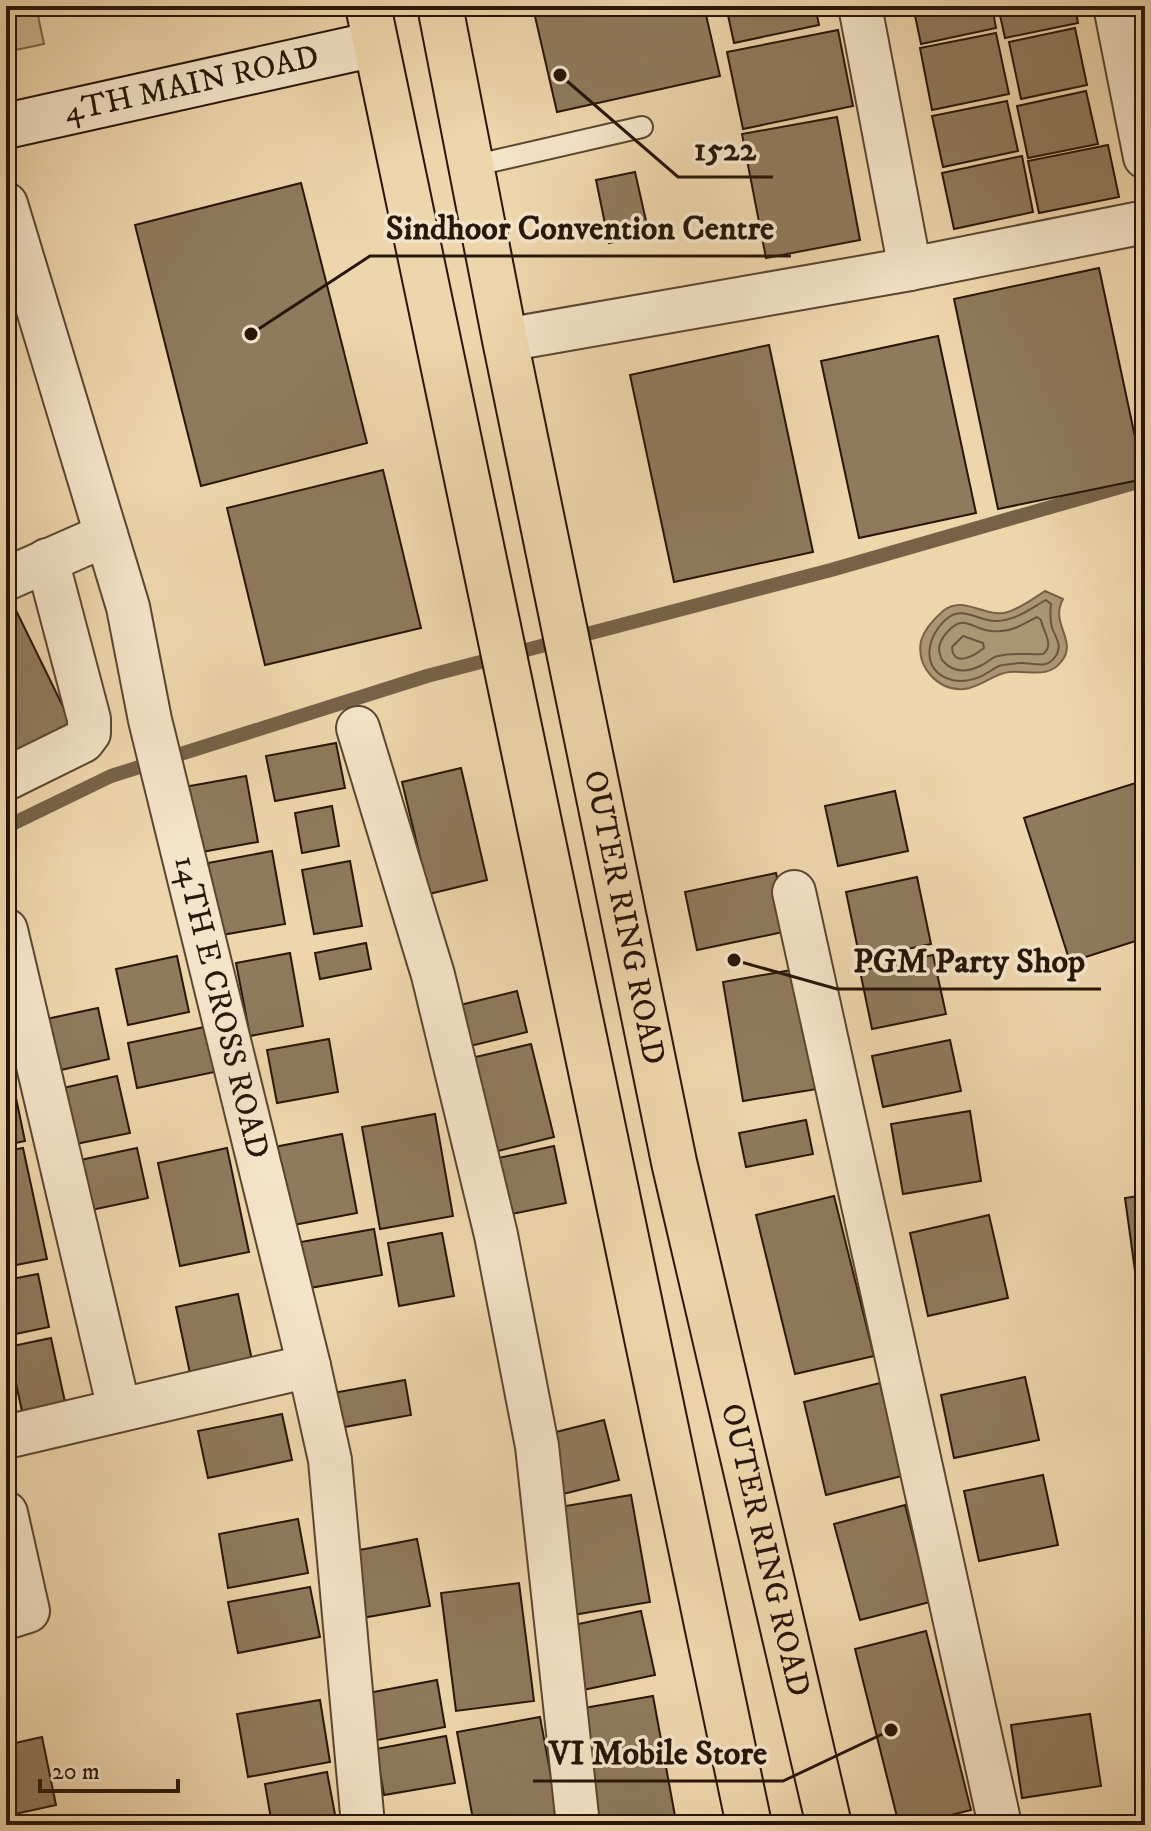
<svg xmlns="http://www.w3.org/2000/svg" width="1151" height="1831" font-family="'IM FELL DW Pica',serif">
<style>
.green{fill:#ccb590;stroke:#7a664c;stroke-width:2}
.water{fill:#ab9574;stroke:#776248;stroke-width:2}
.lines{fill:none;stroke-linecap:round;stroke-linejoin:round}
.shore{stroke:#6a563e;stroke-width:2}
.stream{stroke:#776248;stroke-width:14}
.building{fill:#8f7a5d;stroke:#281607;stroke-width:2}
.lane-casing{stroke:#5a4630;stroke-width:24}
.street-casing{stroke:#5a4630;stroke-width:46}
.secondary-casing{stroke:#281607;stroke-width:48}
.highway-casing{stroke:#281607;stroke-width:48}
.lane{stroke:#f4e4c9;stroke-width:20}
.street{stroke:#f4e4c9;stroke-width:42}
.secondary{stroke:#f4e4c9;stroke-width:44}
.highway{stroke:#eed6ac;stroke-width:44}
.labels{text-anchor:middle;dominant-baseline:central;stroke-width:7;stroke-linejoin:round;paint-order:stroke}
.street-label{font-size:32px;fill:#281607;stroke:#f4e4c9}
.leader{fill:none;stroke:#281607;stroke-width:3}
.callout-dot{fill:#281607;stroke:#f4e4c9;stroke-width:3}
.callout-label{font-size:34px;text-anchor:middle;font-weight:bold;fill:#281607;stroke:#f4e4c9;stroke-width:7;stroke-linejoin:round;paint-order:stroke}
</style>
<rect width="100%" height="100%" fill="#eed6ac"/>
<filter id="stains"><feTurbulence type="fractalNoise" baseFrequency=".0025" numOctaves="4"/><feColorMatrix values="0 0 0 0 .2 0 0 0 0 .09 0 0 0 0 .02 0 0 0 .5 -.17"/></filter>
<radialGradient id="worn" r=".72"><stop offset=".6" stop-color="#630" stop-opacity="0"/><stop offset="1" stop-color="#630" stop-opacity=".3"/></radialGradient>
<path class="green" d="M 6,6 L 36,6 L 44,44 L 6,52 Z"/>
<path class="water" d="M 1045,591 L 1063,599 C 1049,624 1079,641 1061,662 C 1048,679 1028,670 1009,672 C 993,674 981,687 964,689 C 938,691 916,667 921,641 C 924,630 935,618 943,611 C 964,594 985,619 1008,612 C 1021,608 1034,598 1045,591 Z"/>
<g class="lines">
<path class="shore" d="M 1046,600 L 1051,604 C 1050,612 1050,620 1052,628 C 1056,638 1063,646 1055,657 C 1047,669 1034,663 1022,663 C 1016,663 1009,664 1003,665 C 996,666 993,670 987,673 C 978,679 963,683 952,680 C 918,671 927,633 949,617 C 964,606 980,622 996,621 C 1015,621 1030,609 1046,600 Z
M 1037,617 L 1041,620 C 1043,632 1055,645 1043,654 C 1028,655 1014,652 998,656 C 992,657 988,662 982,665 C 967,673 953,673 942,660 C 940,655 939,653 939,648 C 940,638 954,621 965,623 C 979,626 983,633 1002,631 C 1015,630 1025,623 1037,617 Z
M 963,636 L 983,643 L 984,648 C 974,656 953,668 952,647 Z"/>
<path class="stream" d="M 6,827 L 111,776 L 427,676 L 831,570 L 1145,480"/>
</g>
<path class="building" d="M 560,6 L 704,6 L 720,76 L 557,112 L 534,12 Z
M 726,6 L 815,6 L 819,25 L 734,43 Z
M 913,6 L 992,6 L 996,28 L 921,44 Z
M 998,6 L 1075,6 L 1078,23 L 1005,38 Z
M 1075,28 L 1087,85 L 1021,99 L 1009,42 Z
M 838,30 L 853,106 L 743,129 L 727,52 Z
M 996,33 L 1009,94 L 932,110 L 920,48 Z
M 1086,91 L 1098,144 L 1028,158 L 1017,106 Z
M 1007,101 L 1018,151 L 943,167 L 932,116 Z
M 837,117 L 860,240 L 766,258 L 742,134 Z
M 1108,145 L 1119,197 L 1039,213 L 1028,161 Z
M 1022,156 L 1033,212 L 954,229 L 942,173 Z
M 635,172 L 649,234 L 609,243 L 596,180 Z
M 301,183 L 367,443 L 201,486 L 135,225 Z
M 1099,268 L 1144,479 L 998,509 L 954,299 Z
M 1145,278 L 1145,304 L 1140,279 Z
M 938,336 L 976,513 L 859,538 L 821,361 Z
M 769,345 L 813,552 L 674,582 L 630,375 Z
M 383,470 L 421,628 L 265,665 L 227,508 Z
M 8,594 L 75,731 L 6,765 L 6,595 Z
M 336,743 L 345,788 L 275,801 L 266,756 Z
M 461,768 L 487,880 L 429,894 L 402,782 Z
M 246,776 L 258,842 L 196,853 L 184,787 Z
M 1145,780 L 1145,938 L 1070,962 L 1024,818 Z
M 895,791 L 908,851 L 838,866 L 825,806 Z
M 332,806 L 339,846 L 302,853 L 295,813 Z
M 272,851 L 285,924 L 222,935 L 208,863 Z
M 350,861 L 362,926 L 314,934 L 302,870 Z
M 776,873 L 788,931 L 697,950 L 685,892 Z
M 917,877 L 931,944 L 860,959 L 846,892 Z
M 366,943 L 371,969 L 320,979 L 315,953 Z
M 290,953 L 303,1026 L 250,1036 L 236,963 Z
M 933,955 L 946,1014 L 872,1029 L 860,971 Z
M 177,956 L 189,1012 L 128,1025 L 116,969 Z
M 797,969 L 817,1089 L 743,1101 L 723,982 Z
M 517,991 L 527,1032 L 466,1047 L 456,1006 Z
M 98,1008 L 109,1059 L 48,1073 L 37,1021 Z
M 214,1025 L 224,1070 L 137,1088 L 128,1043 Z
M 329,1039 L 338,1092 L 277,1103 L 267,1050 Z
M 950,1040 L 961,1091 L 883,1107 L 872,1056 Z
M 531,1044 L 554,1137 L 490,1153 L 467,1059 Z
M 6,1050 L 25,1141 L 6,1145 Z
M 117,1076 L 130,1133 L 66,1146 L 54,1090 Z
M 970,1111 L 981,1181 L 903,1194 L 891,1124 Z
M 435,1114 L 453,1216 L 380,1229 L 362,1127 Z
M 806,1120 L 813,1154 L 746,1167 L 739,1133 Z
M 342,1134 L 357,1213 L 288,1226 L 274,1147 Z
M 554,1146 L 566,1203 L 502,1216 L 489,1160 Z
M 23,1148 L 47,1259 L 6,1267 L 6,1151 Z
M 137,1148 L 148,1198 L 77,1213 L 66,1163 Z
M 227,1148 L 249,1252 L 180,1266 L 158,1163 Z
M 1145,1195 L 1145,1344 L 1125,1198 Z
M 834,1196 L 874,1356 L 795,1374 L 756,1215 Z
M 989,1215 L 1008,1298 L 928,1316 L 910,1233 Z
M 374,1229 L 382,1275 L 310,1288 L 301,1242 Z
M 442,1233 L 454,1296 L 399,1306 L 388,1243 Z
M 38,1274 L 49,1327 L 6,1336 L 6,1280 Z
M 238,1294 L 253,1365 L 191,1378 L 176,1307 Z
M 51,1338 L 65,1402 L 22,1411 L 8,1347 Z
M 1025,1377 L 1039,1440 L 954,1458 L 941,1395 Z
M 405,1380 L 411,1415 L 339,1428 L 333,1393 Z
M 880,1383 L 902,1476 L 826,1495 L 804,1402 Z
M 282,1414 L 292,1460 L 208,1478 L 198,1431 Z
M 604,1420 L 619,1480 L 551,1497 L 536,1437 Z
M 1043,1475 L 1058,1545 L 979,1561 L 964,1491 Z
M 631,1495 L 650,1602 L 567,1616 L 548,1509 Z
M 905,1505 L 930,1602 L 860,1620 L 834,1524 Z
M 298,1519 L 308,1573 L 228,1588 L 219,1534 Z
M 417,1539 L 430,1606 L 362,1618 L 349,1552 Z
M 519,1583 L 534,1701 L 456,1711 L 441,1593 Z
M 310,1587 L 320,1637 L 238,1653 L 228,1602 Z
M 641,1611 L 655,1675 L 578,1691 L 564,1627 Z
M 926,1631 L 971,1810 L 911,1825 L 899,1825 L 855,1649 Z
M 437,1680 L 445,1727 L 377,1740 L 368,1693 Z
M 653,1696 L 675,1816 L 625,1825 L 598,1825 L 578,1709 Z
M 320,1700 L 330,1762 L 248,1777 L 237,1714 Z
M 1090,1714 L 1101,1786 L 1022,1798 L 1011,1725 Z
M 540,1717 L 560,1825 L 474,1825 L 457,1732 Z
M 446,1736 L 455,1783 L 384,1795 L 376,1749 Z
M 42,1737 L 56,1805 L 6,1816 L 6,1745 Z
M 327,1772 L 337,1825 L 272,1825 L 265,1784 Z
M 466,1816 L 467,1825 L 413,1825 Z"/>
<g class="lines">
<defs>
<path id="lane" d="M 472,166 L 642,127"/>
<g id="street">
<path d="M 860,6 L 910,269"/>
<path d="M 1115,6 L 1145,157"/>
<path id="s1" d="M 6,204 L 128,607 L 150,720 L 167,789 L 309,1366 L 330,1460 L 363,1825"/>
<path d="M 505,340 L 910,269 L 1145,222"/>
<path d="M 6,579 L 106,535"/>
<path d="M 358,728 L 433,975 L 496,1235 L 537,1446 L 578,1825"/>
<path d="M 6,779 L 83,741 L 89,733 L 89,719 L 47,560"/>
<path d="M 794,892 L 1000,1825"/>
<path d="M 6,930 L 119,1409"/>
<path d="M 6,1437 L 309,1366"/>
<path d="M 6,1513 L 28,1611 L 6,1618"/>
</g>
<g id="secondary">
<path id="s2" d="M 6,126 L 375,44"/>
</g>
<g id="highway">
<path d="M 368,6 L 749,1825"/>
<path id="s3" d="M 440,6 L 505,340 L 674,1162 L 829,1825"/>
</g>
</defs>
<use href="#lane" class="lane-casing"/>
<use href="#street" class="street-casing"/>
<use href="#secondary" class="secondary-casing"/>
<use href="#highway" class="highway-casing"/>
<use href="#lane" class="lane"/>
<use href="#street" class="street"/>
<use href="#secondary" class="secondary"/>
<use href="#highway" class="highway"/>
</g>
<g class="labels">
<g class="street-label">
<text stroke="none"><textPath href="#s2" startOffset="190">4TH MAIN ROAD</textPath></text>
<text stroke="none"><textPath href="#s3" startOffset="930">OUTER RING ROAD</textPath></text>
<text stroke="none"><textPath href="#s1" startOffset="832">14TH E CROSS ROAD</textPath></text>
<text stroke="none"><textPath href="#s3" startOffset="1578">OUTER RING ROAD</textPath></text>
</g>
</g>
<path class="leader" d="M560 75L678 177H773M251 334L370 256H791M734 960L837 989H1101M891 1730L783 1781H533"/>
<g class="callout-dot">
<circle cx="560" cy="75" r="8"/>
<circle cx="251" cy="334" r="8"/>
<circle cx="734" cy="960" r="8"/>
<circle cx="891" cy="1730" r="8"/>
</g>
<g class="callout-label">
<text x="725" y="160">1522</text>
<text x="580" y="239">Sindhoor Convention Centre</text>
<text x="969" y="972">PGM Party Shop</text>
<text x="658" y="1764">VI Mobile Store</text>
</g>
<rect width="1151" height="1831" fill="none" stroke="#eed6ac" stroke-width="32"/>
<rect x="8" y="8" width="1135" height="1815" fill="none" stroke="#281607" stroke-width="4"/>
<rect x="16" y="16" width="1119" height="1799" fill="none" stroke="#281607" stroke-width="2"/>
<path d="M40 1779v12h138v-12" fill="none" stroke="#281607" stroke-width="4"/>
<text x="52" y="1779" font-size="24" fill="#281607" stroke="#f4e4c9" stroke-width="6" paint-order="stroke">20 m</text>
<rect width="100%" height="100%" filter="url(#stains)"/>
<rect width="100%" height="100%" fill="url(#worn)"/>
</svg>
